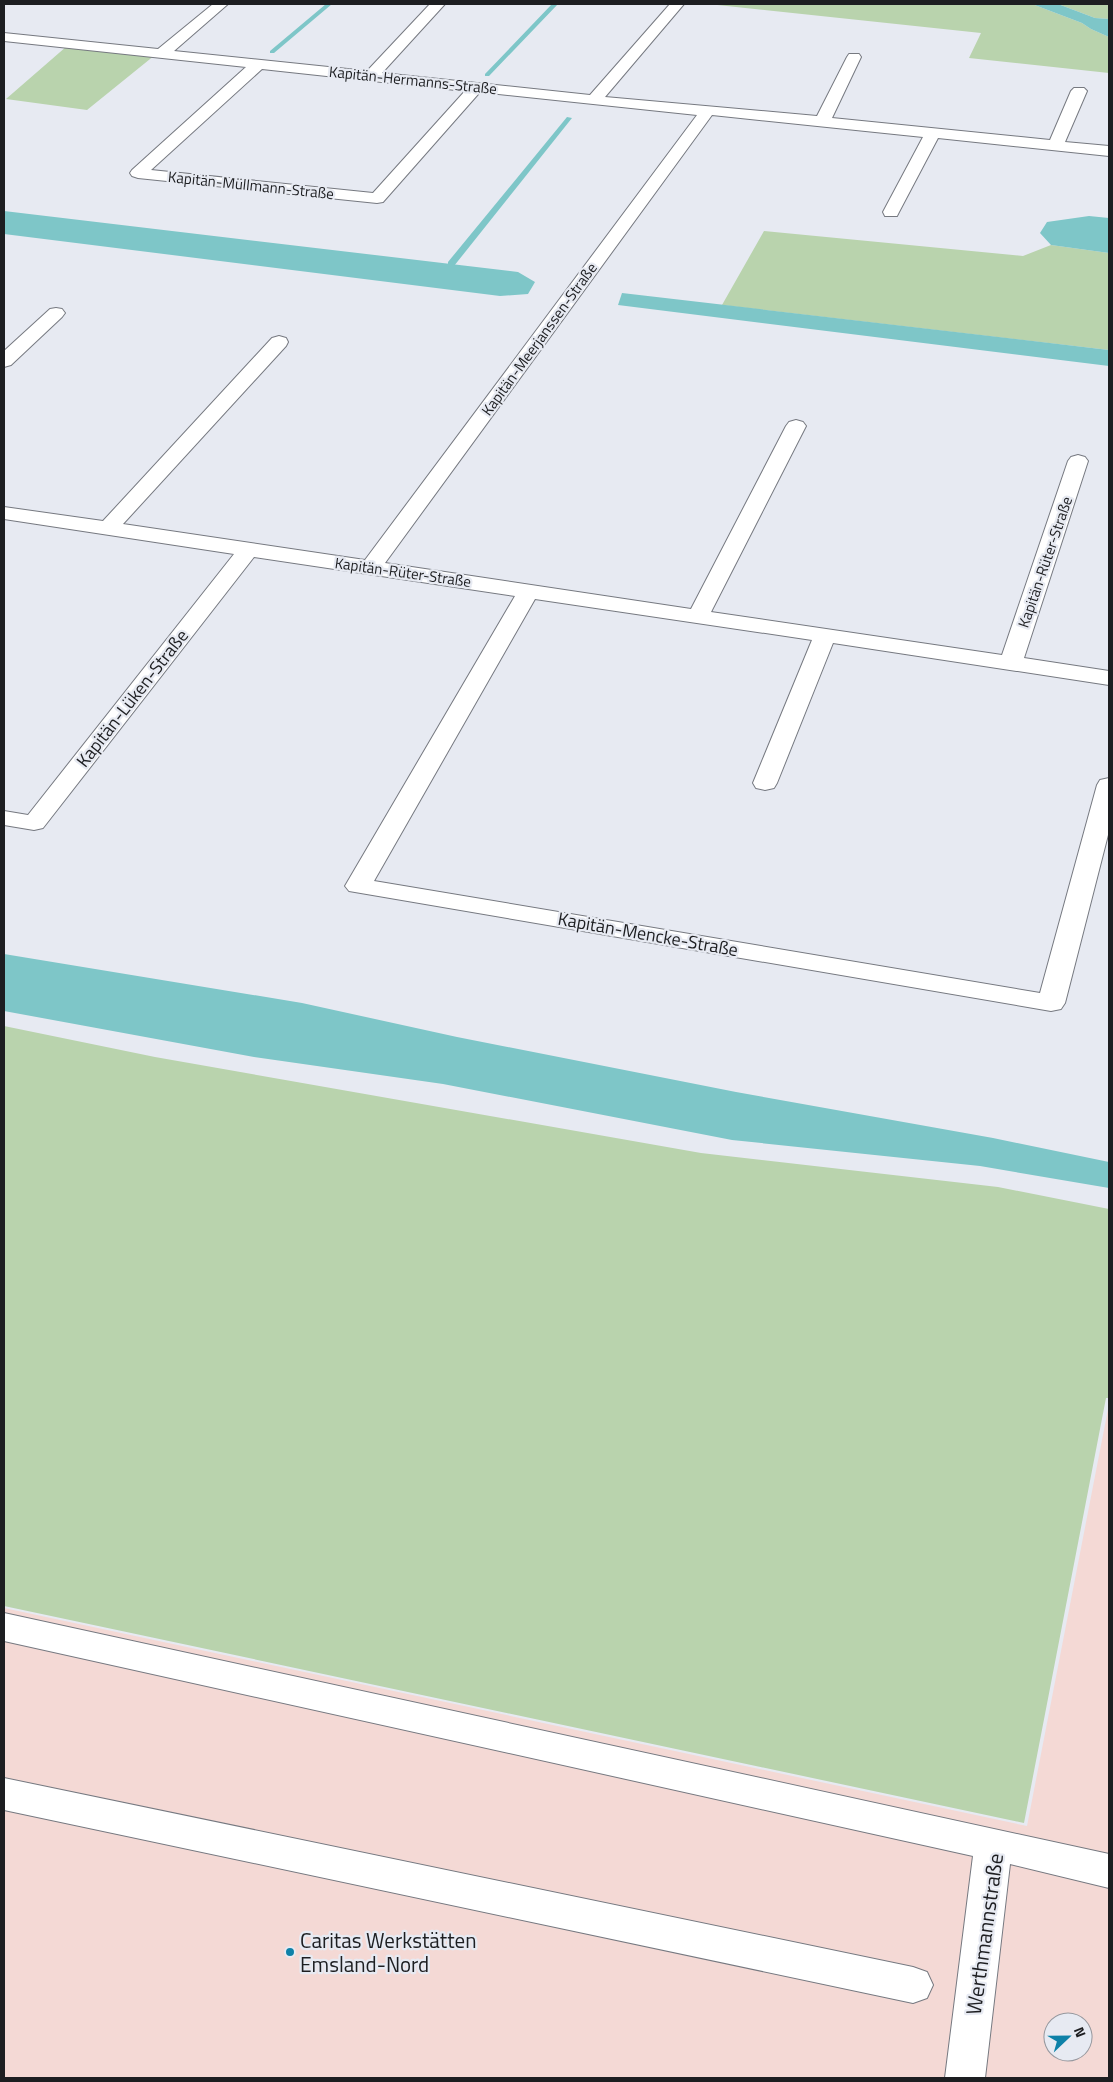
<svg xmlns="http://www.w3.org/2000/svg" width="1113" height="2082" font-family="'Titillium Web',sans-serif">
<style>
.commercial{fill:#f4d9d5;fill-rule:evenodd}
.green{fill:#b9d3ad}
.water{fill:#7ec6c8}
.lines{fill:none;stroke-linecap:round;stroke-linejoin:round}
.stream{fill:#7ec6c8;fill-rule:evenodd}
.minor-casing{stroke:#767980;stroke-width:2}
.minor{fill:#fff;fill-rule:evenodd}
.poi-dot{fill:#0e81a8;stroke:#e7eaf2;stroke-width:2}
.labels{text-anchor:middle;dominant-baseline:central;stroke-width:4.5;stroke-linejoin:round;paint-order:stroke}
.far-street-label{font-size:15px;fill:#1d1e21;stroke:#e7eaf2}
.street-label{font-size:18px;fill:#1d1e21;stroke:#e7eaf2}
.near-street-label{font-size:21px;fill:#1d1e21;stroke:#e7eaf2}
.near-poi-label{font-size:21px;fill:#1d1e21;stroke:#e7eaf2;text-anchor:start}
</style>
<rect width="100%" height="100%" fill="#e7eaf2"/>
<path class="commercial" d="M 1109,1404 L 1109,2078 L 4,2078 L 4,1608 L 1027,1826 ZM 1053,2022 L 1083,2022 L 1083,2052 L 1053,2052 Z"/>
<path class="green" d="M 708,4 L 1032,4 L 1082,23 L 1091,29 L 1109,37 L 1109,73 L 969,58 L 981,33 Z
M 1058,4 L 1109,4 L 1109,19 L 1095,18 Z
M 67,46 L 155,55 L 87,110 L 6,99 Z
M 764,231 L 1023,256 L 1051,245 L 1109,253 L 1109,350 L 722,305 Z
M 4,1026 L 155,1057 L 701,1153 L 998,1187 L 1109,1209 L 1109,1398 L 1106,1398 L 1024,1823 L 4,1606 Z"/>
<path class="water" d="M 1032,4 L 1058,4 L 1095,18 L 1109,19 L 1109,37 L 1091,29 L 1082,23 Z
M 4,211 L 518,272 L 535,282 L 528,294 L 500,296 L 4,234 Z
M 1089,216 L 1109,218 L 1109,253 L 1051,245 L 1040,233 L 1047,222 Z
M 622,293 L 1109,350 L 1109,366 L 618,305 Z
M 4,954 L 302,1003 L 457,1037 L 736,1092 L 993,1138 L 1109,1162 L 1109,1188 L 980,1166 L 732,1140 L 443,1084 L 254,1057 L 4,1011 Z"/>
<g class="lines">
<path class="stream" d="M 326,4 L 332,4 L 274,53 L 270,53 L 270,51 Z
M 552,4 L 558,4 L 489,76 L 485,76 L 485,74 Z
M 567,117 L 572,118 L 454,266 L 448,266 L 448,262 Z"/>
<defs>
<path id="minor" d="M 213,4 L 228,4 L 174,51 L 367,71 L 430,4 L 445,4 L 382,73 L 590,95 L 670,4 L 684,4 L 605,97 L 817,116 L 847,57 L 849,54 L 859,54 L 861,57 L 832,118 L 1050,140 L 1071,91 L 1074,88 L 1084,88 L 1087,91 L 1065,142 L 1109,146 L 1109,156 L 938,138 L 899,212 L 897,216 L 885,216 L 883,212 L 923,137 L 712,115 L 385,563 L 691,609 L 786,426 L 789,422 L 796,420 L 803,422 L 806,426 L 711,612 L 1002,655 L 1068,461 L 1071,457 L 1078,455 L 1085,457 L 1088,461 L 1024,658 L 1109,671 L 1109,685 L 833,643 L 777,783 L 774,788 L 765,790 L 756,788 L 753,783 L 812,640 L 535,599 L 374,881 L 1040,993 L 1097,785 L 1100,780 L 1109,778 L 1109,831 L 1065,1003 L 1061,1009 L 1051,1011 L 349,891 L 345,886 L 515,596 L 254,557 L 43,828 L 34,830 L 4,825 L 4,811 L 28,815 L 234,554 L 4,519 L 4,507 L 103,521 L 272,338 L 279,336 L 286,338 L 288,342 L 286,346 L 123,524 L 365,560 L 697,115 L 480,92 L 383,202 L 377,203 L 138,178 L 132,176 L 130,173 L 132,170 L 246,67 L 4,41 L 4,33 L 158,49 ZM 262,69 L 465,91 L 373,193 L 151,170 Z
M 56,308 L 62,309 L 65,313 L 62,317 L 11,365 L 4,367 L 4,351 L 50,309 Z
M 4,1613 L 1109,1854 L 1109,1888 L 1010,1864 L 985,2078 L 945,2078 L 973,1856 L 4,1641 Z
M 4,1778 L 913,1967 L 927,1972 L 933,1985 L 927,1998 L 913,2003 L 4,1810 Z"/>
</defs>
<use href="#minor" class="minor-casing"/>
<use href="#minor" class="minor"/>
</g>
<circle class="poi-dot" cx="290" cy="1952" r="5"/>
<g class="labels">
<g class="far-street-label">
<text transform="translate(413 80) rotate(6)">Kapitän-Hermanns-Straße</text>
<text transform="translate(251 185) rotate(6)">Kapitän-Müllmann-Straße</text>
<text transform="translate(539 339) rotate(-54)">Kapitän-Meerjanssen-Straße</text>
<text transform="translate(1045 562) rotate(-71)">Kapitän-Rüter-Straße</text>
<text transform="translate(403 572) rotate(8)">Kapitän-Rüter-Straße</text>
</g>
<g class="street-label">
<text transform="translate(132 698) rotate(-52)">Kapitän-Lüken-Straße</text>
<text transform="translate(648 934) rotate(10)">Kapitän-Mencke-Straße</text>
</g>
<g class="near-street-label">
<text transform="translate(984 1934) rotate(-82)">Werthmannstraße</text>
</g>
<g class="near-poi-label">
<text x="300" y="1940">Caritas Werkstätten<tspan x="300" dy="24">Emsland-Nord</tspan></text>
</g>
</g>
<rect width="1113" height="2082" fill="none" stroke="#1d1e21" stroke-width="10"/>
<g transform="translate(1068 2037) rotate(68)"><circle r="24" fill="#e7eaf2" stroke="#96989e"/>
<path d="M0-4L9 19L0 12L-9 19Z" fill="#0e81a8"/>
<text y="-8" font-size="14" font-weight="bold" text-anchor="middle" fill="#1d1e21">N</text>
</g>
</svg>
